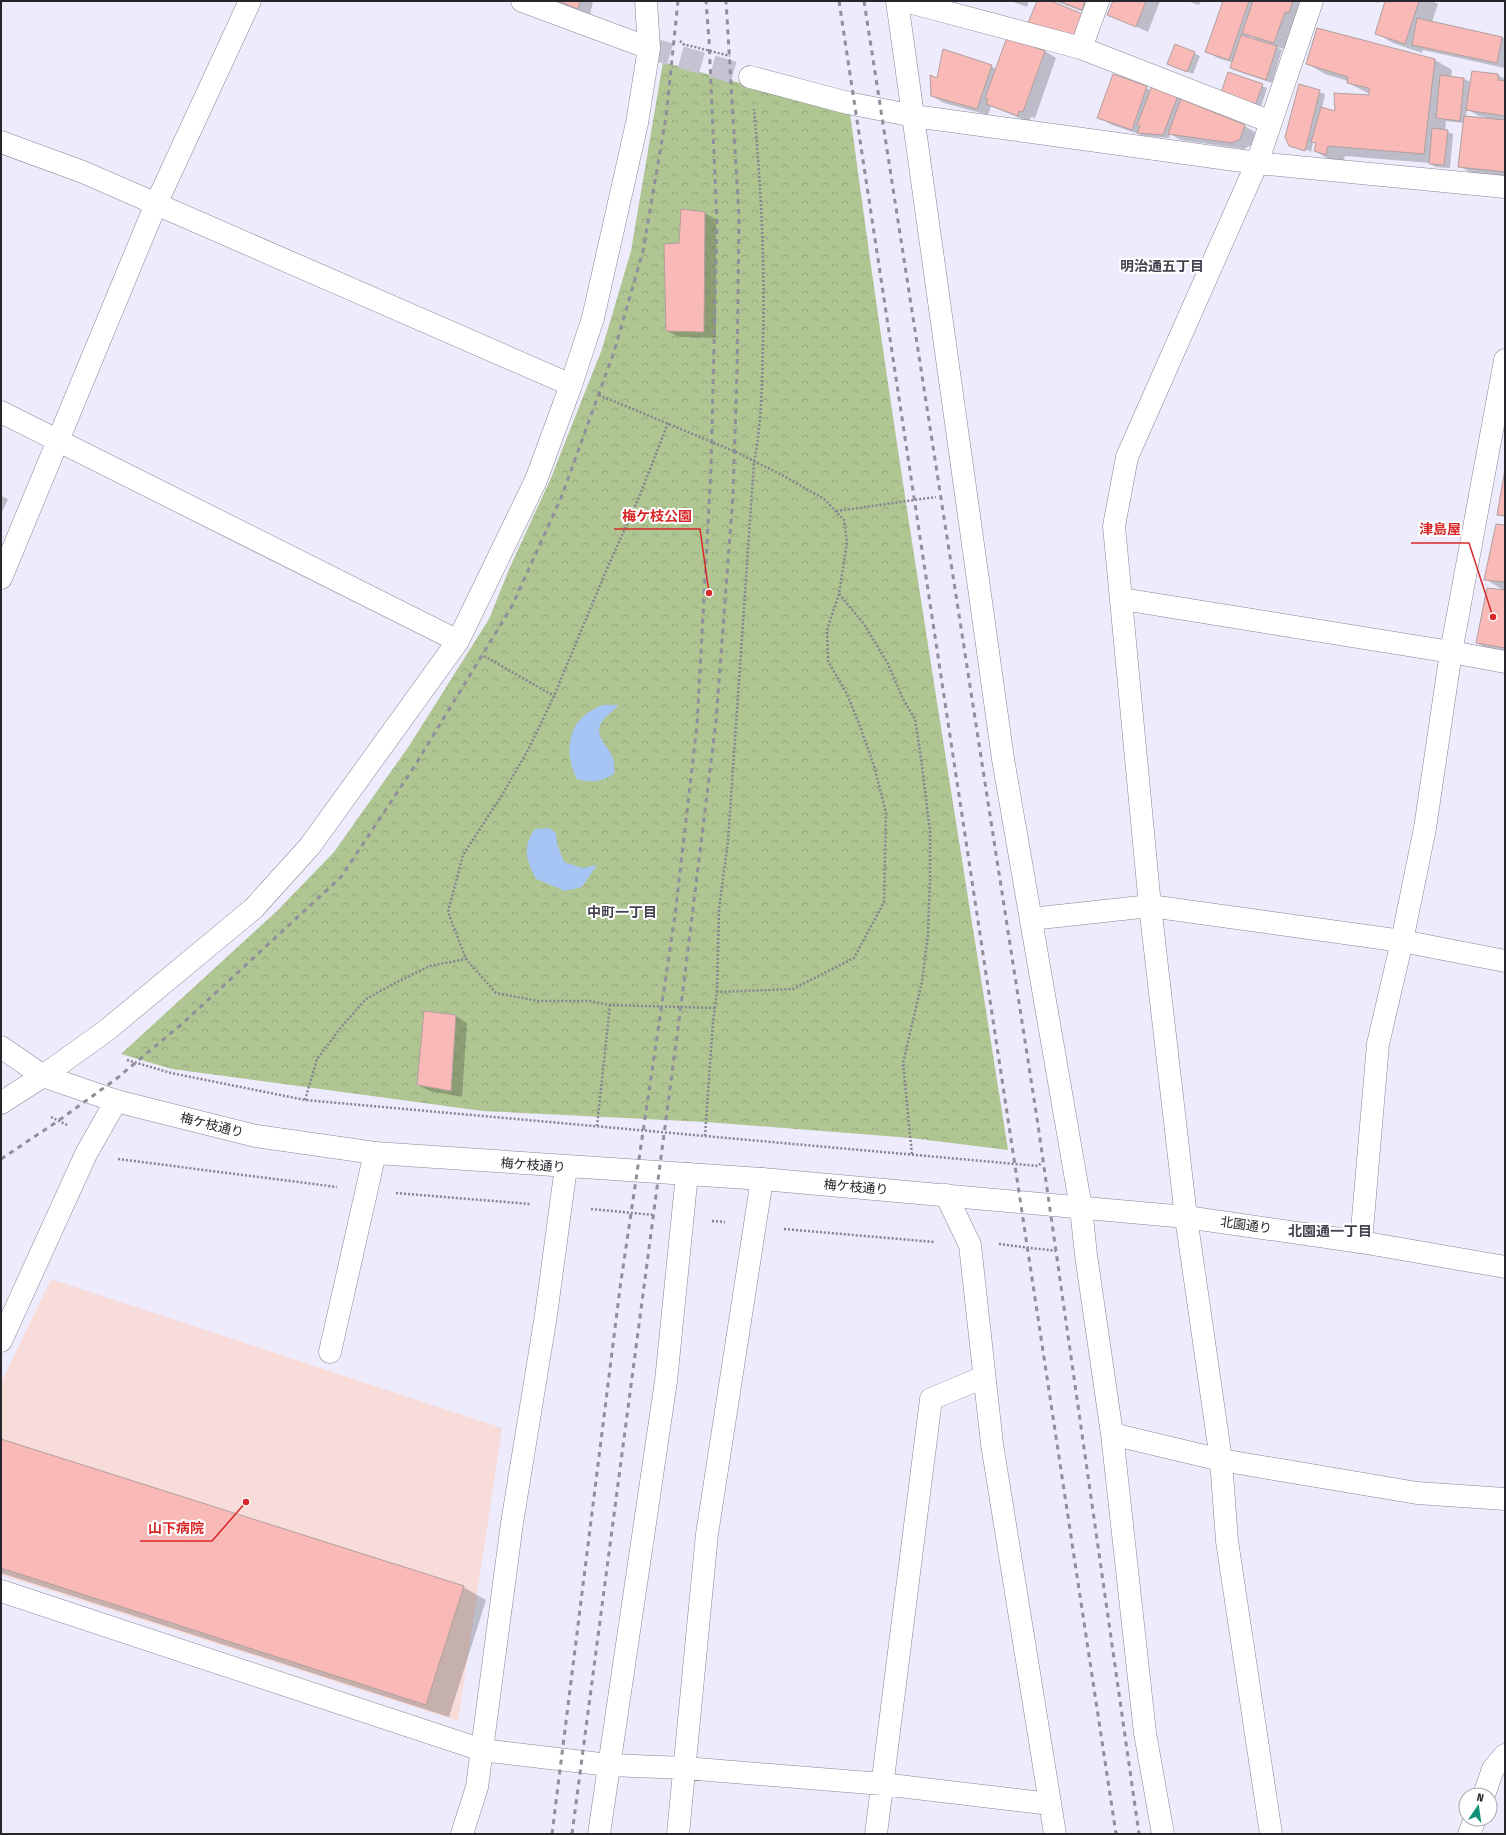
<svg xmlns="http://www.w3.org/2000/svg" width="1506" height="1835" font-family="'Fira Sans Condensed','Noto Sans JP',sans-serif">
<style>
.medical{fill:#f7dcd9}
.park{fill:url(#park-crowns)}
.water{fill:#a6c5f4}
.shadow{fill:#0003;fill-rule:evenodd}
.building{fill:#f9b9b7;stroke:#b29f9e}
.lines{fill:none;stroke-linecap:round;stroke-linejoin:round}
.minor-tunnel{stroke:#c5c3d2;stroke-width:22;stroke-dasharray:22 11;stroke-linecap:butt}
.minor-casing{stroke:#878695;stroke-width:23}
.tertiary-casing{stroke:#878695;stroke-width:23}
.primary-casing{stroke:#878695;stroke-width:23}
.path{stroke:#868490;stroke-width:2.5;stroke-dasharray:2 2;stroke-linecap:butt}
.minor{stroke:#fff;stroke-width:22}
.tertiary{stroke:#fff;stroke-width:22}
.primary{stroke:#fff;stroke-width:22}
.rail{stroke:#908f9b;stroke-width:3;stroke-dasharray:5 5;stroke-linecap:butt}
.labels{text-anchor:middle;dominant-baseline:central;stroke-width:4;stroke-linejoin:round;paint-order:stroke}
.street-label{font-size:13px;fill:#26252b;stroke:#fff}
.neighbourhood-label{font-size:14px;font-weight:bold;fill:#454350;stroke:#fff}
.leader{fill:none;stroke:#d62828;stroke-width:1.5}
.callout-dot{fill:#d62828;stroke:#fff;stroke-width:1.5}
.callout-label{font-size:14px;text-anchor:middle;font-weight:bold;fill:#d62828;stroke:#fff;stroke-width:4;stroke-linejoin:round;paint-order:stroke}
</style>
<defs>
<pattern id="park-crowns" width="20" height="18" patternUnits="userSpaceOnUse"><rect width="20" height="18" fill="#afc592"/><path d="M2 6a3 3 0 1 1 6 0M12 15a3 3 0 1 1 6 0" fill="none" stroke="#96a97e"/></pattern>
</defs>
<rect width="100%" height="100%" fill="#edebfc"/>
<path class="medical" d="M 51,1279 L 502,1428 L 458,1721 L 1,1575 L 1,1383 Z"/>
<path class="park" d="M 663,62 L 850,113 C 896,460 954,805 1008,1150 L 911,1138 L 706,1122 L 483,1111 L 172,1069 L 121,1054 L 278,910 L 334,852 L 409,746 L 489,619 L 510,567 L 551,478 L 602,349 L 631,251 Z"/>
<path class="water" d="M 619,705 C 614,710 607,715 603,720 C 592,735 607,744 612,756 C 615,762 614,768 614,774 C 601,782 591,783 577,779 C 565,757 566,727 589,712 C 593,710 597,707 600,706 C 606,704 613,705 619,705 Z
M 549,828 L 556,833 L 557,844 L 564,862 L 582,868 L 597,865 L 582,887 L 565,891 L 536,879 C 526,861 522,846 535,829 Z"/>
<path class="shadow" d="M 555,1 L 593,1 L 590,15 Z
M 945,1 L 956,1 L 955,4 Z
M 1011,1 L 1029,1 L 1027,7 Z
M 1055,1 L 1099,1 L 1094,16 Z
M 1114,1 L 1160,1 L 1148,32 L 1109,14 Z
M 1188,1 L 1201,1 L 1199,5 Z
M 1217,1 L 1306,1 L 1286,49 L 1276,47 L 1282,50 L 1272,83 L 1237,71 L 1231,68 L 1233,63 L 1218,58 L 1206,52 L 1223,3 ZM 1250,36 L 1257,40 L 1250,39 Z
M 1371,1 L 1380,1 L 1379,3 Z
M 1381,1 L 1432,1 L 1438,4 L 1432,22 L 1502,37 L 1505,39 L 1505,68 L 1423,50 L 1422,53 L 1393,43 L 1376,33 L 1386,3 Z
M 1317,29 L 1435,60 L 1452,70 L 1451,77 L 1464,79 L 1471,82 L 1472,72 L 1498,75 L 1505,79 L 1505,176 L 1471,173 L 1459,166 L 1464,123 L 1446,121 L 1445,131 L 1453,134 L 1450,168 L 1435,167 L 1430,163 L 1345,156 L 1343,164 L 1332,161 L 1315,151 L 1317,144 L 1313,142 L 1311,153 L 1310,151 L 1290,146 L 1300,86 L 1325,94 L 1322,108 L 1336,112 L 1370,96 L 1370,94 L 1348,83 L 1348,81 L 1325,74 L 1308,64 ZM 1467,109 L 1479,116 L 1485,117 L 1485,119 L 1466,117 Z
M 1008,38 L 1045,51 L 1056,58 L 1035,118 L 1031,117 L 1029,122 L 991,106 L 988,115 L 944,103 L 932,96 L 938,80 L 991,66 L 996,69 Z
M 1176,45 L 1200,56 L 1193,74 L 1168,64 Z
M 1229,73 L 1267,88 L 1260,110 Z
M 1114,75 L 1151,90 L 1184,97 L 1182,101 L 1245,126 L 1256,133 L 1251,145 L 1244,149 L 1181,140 L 1170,134 L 1169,138 L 1144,136 L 1110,124 L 1099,117 Z
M 704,213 L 716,219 L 716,338 L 679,337 L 667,331 L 680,244 Z
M 1,496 L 8,499 L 1,514 Z
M 1505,526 L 1505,591 L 1485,579 Z
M 1505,591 L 1505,655 L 1494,653 L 1477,643 Z
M 456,1016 L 467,1023 L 462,1097 L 430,1091 L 418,1085 Z
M 1,1440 L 463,1587 L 486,1600 L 449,1717 L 1,1573 Z"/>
<path class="building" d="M 558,1 L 580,1 L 578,9 Z
M 1037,1 L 1051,1 L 1085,15 L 1073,43 L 1027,25 Z
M 1058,1 L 1085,1 L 1082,10 Z
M 1113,1 L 1146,1 L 1136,27 L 1107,15 Z
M 1223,1 L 1249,1 L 1229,60 L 1205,52 Z
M 1253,1 L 1293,1 L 1289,13 L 1285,12 L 1274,43 L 1242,33 Z
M 1385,1 L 1419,1 L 1405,44 L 1375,34 Z
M 1417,18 L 1502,37 L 1497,63 L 1412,45 Z
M 1317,28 L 1435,59 L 1424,154 L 1328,146 L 1326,155 L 1314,151 L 1316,143 L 1311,142 L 1321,107 L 1335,111 L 1334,93 L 1369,95 L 1369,88 L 1347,83 L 1348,77 L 1306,64 Z
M 1241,35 L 1277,46 L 1266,80 L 1230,68 Z
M 1007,37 L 1045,51 L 1023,112 L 1019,111 L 1018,116 L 986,104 L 988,99 L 985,98 Z
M 1175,44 L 1195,52 L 1187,72 L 1167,64 Z
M 943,49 L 992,65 L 977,109 L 931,96 L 930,75 L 937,78 Z
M 1472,71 L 1498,74 L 1498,80 L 1505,81 L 1505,116 L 1466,110 Z
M 1228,72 L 1263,84 L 1254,108 L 1220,96 Z
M 1113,74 L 1147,86 L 1132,130 L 1097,118 Z
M 1440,75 L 1464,78 L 1460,121 L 1436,118 Z
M 1153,83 L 1179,93 L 1163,135 L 1137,133 L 1140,126 L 1137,125 Z
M 1299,84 L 1320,90 L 1305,151 L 1289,146 L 1285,137 Z
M 1181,99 L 1245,125 L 1240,139 L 1232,143 L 1168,134 Z
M 1464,116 L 1505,120 L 1505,172 L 1458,167 Z
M 1432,128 L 1448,130 L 1444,165 L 1429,164 Z
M 681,209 L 705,212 L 704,332 L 666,331 L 664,244 L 679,243 Z
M 1505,469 L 1505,516 L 1497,515 Z
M 1496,524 L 1505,525 L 1505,582 L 1484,580 Z
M 1487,588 L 1505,590 L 1505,648 L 1476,643 Z
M 424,1011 L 456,1015 L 451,1091 L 417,1085 Z
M 1,1439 L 464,1586 L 426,1705 L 1,1568 Z"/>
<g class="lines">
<path class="minor-tunnel" d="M 649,48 L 750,77"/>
<defs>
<path id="minor" d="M 522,1 L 649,48
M 897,1 L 1003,759 L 1081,1208 L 1086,1255 L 1112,1434 L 1145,1733 L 1163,1834
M 905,1 L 1081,48 L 1271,122
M 1081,48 L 1098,1
M 750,77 L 848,103 L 914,116 L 1257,163 L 1505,187
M 1,142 L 83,172 L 571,385
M 1,412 L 458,641
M 1,578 L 156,204 L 250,1
M 1122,599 L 1451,652 L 1505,662
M 1031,919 L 1150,906 L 1402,941 L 1505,961
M 1,1103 L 43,1076 L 107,1030 L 254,908 L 310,846 L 458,641 L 536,480 L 571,385 L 593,318 L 637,123 L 649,48 L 646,1
M 946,1195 L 970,1245 L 992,1444 L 1055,1834
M 1361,1242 L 1378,1044 L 1402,941 L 1425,828 L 1451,652 L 1505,360
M 1,1341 L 86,1154 L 116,1101
M 330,1352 L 375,1153
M 1112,1434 L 1221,1460 L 1417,1493 L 1505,1499
M 1,1591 L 482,1750 L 609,1765 L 685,1768 L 882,1784 L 1050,1804
M 599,1834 L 666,1381 L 687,1174
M 678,1834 L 707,1534 L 762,1179
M 876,1834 L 931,1399 L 984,1377
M 1271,1834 L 1227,1541 L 1221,1460 L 1186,1217 L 1150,906 L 1114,526 L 1127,457 L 1257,163 L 1312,1"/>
<path id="tertiary" d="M 1,1047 L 43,1076 L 116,1101 L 256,1136 L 375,1153 L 762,1179 L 1186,1217 L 1361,1242 L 1505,1267
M 462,1834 L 477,1787 L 512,1523 L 546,1315 L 566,1167"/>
<path id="primary" d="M 1484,1795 L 1493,1769 L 1505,1755
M 1469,1834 L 1475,1819"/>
</defs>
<use href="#minor" class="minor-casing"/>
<use href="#tertiary" class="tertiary-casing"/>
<use href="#primary" class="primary-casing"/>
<path class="path" d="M 680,41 L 683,44 L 730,56
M 599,395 L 736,452 L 782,475 L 824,499 L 844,520 L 847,542 L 839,594 L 827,630 L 828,661 L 847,694 L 861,729 L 874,766 L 886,813 L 884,902 L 854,958 L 793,989 L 717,992 L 713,1022 L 705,1136
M 668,423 L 640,495 L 606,571 L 554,696 L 528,750 L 502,795 L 463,855 L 448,912 L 466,959 L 496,993 L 538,1001 L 590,1001 L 610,1005 L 715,1008
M 836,511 L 936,497
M 839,594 L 864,624 L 888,664 L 903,699 L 915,719 L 921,758 L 930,831 L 930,880 L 928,934 L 922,982 L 903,1063 L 912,1155
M 484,656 L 554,696
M 717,992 L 719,909 L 728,841 L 754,462 C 762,422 762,381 763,340 C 765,263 761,186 754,109
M 127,1060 L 171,1073 L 305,1100 L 1038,1166 L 1042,1162
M 305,1100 L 317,1059 L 342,1026 L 366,999 L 395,983 L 430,966 L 466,959
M 51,1117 L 67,1125
M 597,1126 L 610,1005
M 118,1159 L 337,1187
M 396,1193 L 530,1204
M 591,1209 L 654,1215
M 712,1221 L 725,1222
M 784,1229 L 934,1242
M 999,1244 L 1056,1251"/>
<use href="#minor" class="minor"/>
<use href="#tertiary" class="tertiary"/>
<use href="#primary" class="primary"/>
<path class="rail" d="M 839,1 L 1116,1834
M 864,1 L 1038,1125 L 1139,1834
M 1,1159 L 58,1121 L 116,1079 L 183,1023 L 341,877 L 414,767 L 512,606 L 561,498 L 614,352 L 643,251 L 666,117 L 678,1
M 552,1834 L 620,1288 L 675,915 L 697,725 L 711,469 L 717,222 L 709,40 L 706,1
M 572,1834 L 683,990 L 716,721 L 733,495 L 737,373 L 739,216 L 726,1"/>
</g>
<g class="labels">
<g class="street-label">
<text transform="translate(212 1125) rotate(14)">梅ケ枝通り</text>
<text transform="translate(533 1165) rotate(4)">梅ケ枝通り</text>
<text transform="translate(856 1187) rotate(5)">梅ケ枝通り</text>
<text transform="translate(1246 1225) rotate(8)">北園通り</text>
</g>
<g class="neighbourhood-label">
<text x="1162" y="266">明治通五丁目</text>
<text x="622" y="912">中町一丁目</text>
<text x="1330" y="1231">北園通一丁目</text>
</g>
</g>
<path class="leader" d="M709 593L700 529H614M1493 617L1469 543H1411M246 1502L212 1541H140"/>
<g class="callout-dot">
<circle cx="709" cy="593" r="4"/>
<circle cx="1493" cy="617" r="4"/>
<circle cx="246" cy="1502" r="4"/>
</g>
<g class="callout-label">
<text x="657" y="521">梅ケ枝公園</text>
<text x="1440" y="534">津島屋</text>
<text x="176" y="1533">山下病院</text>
</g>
<rect width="1506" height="1835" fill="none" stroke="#26252b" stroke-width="4"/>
<g transform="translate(1478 1807) rotate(13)"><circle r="19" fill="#ffffff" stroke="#a8a8aa"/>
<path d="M0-3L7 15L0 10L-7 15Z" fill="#0e9078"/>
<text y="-6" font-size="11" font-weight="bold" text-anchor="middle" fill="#26252b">N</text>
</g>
</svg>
